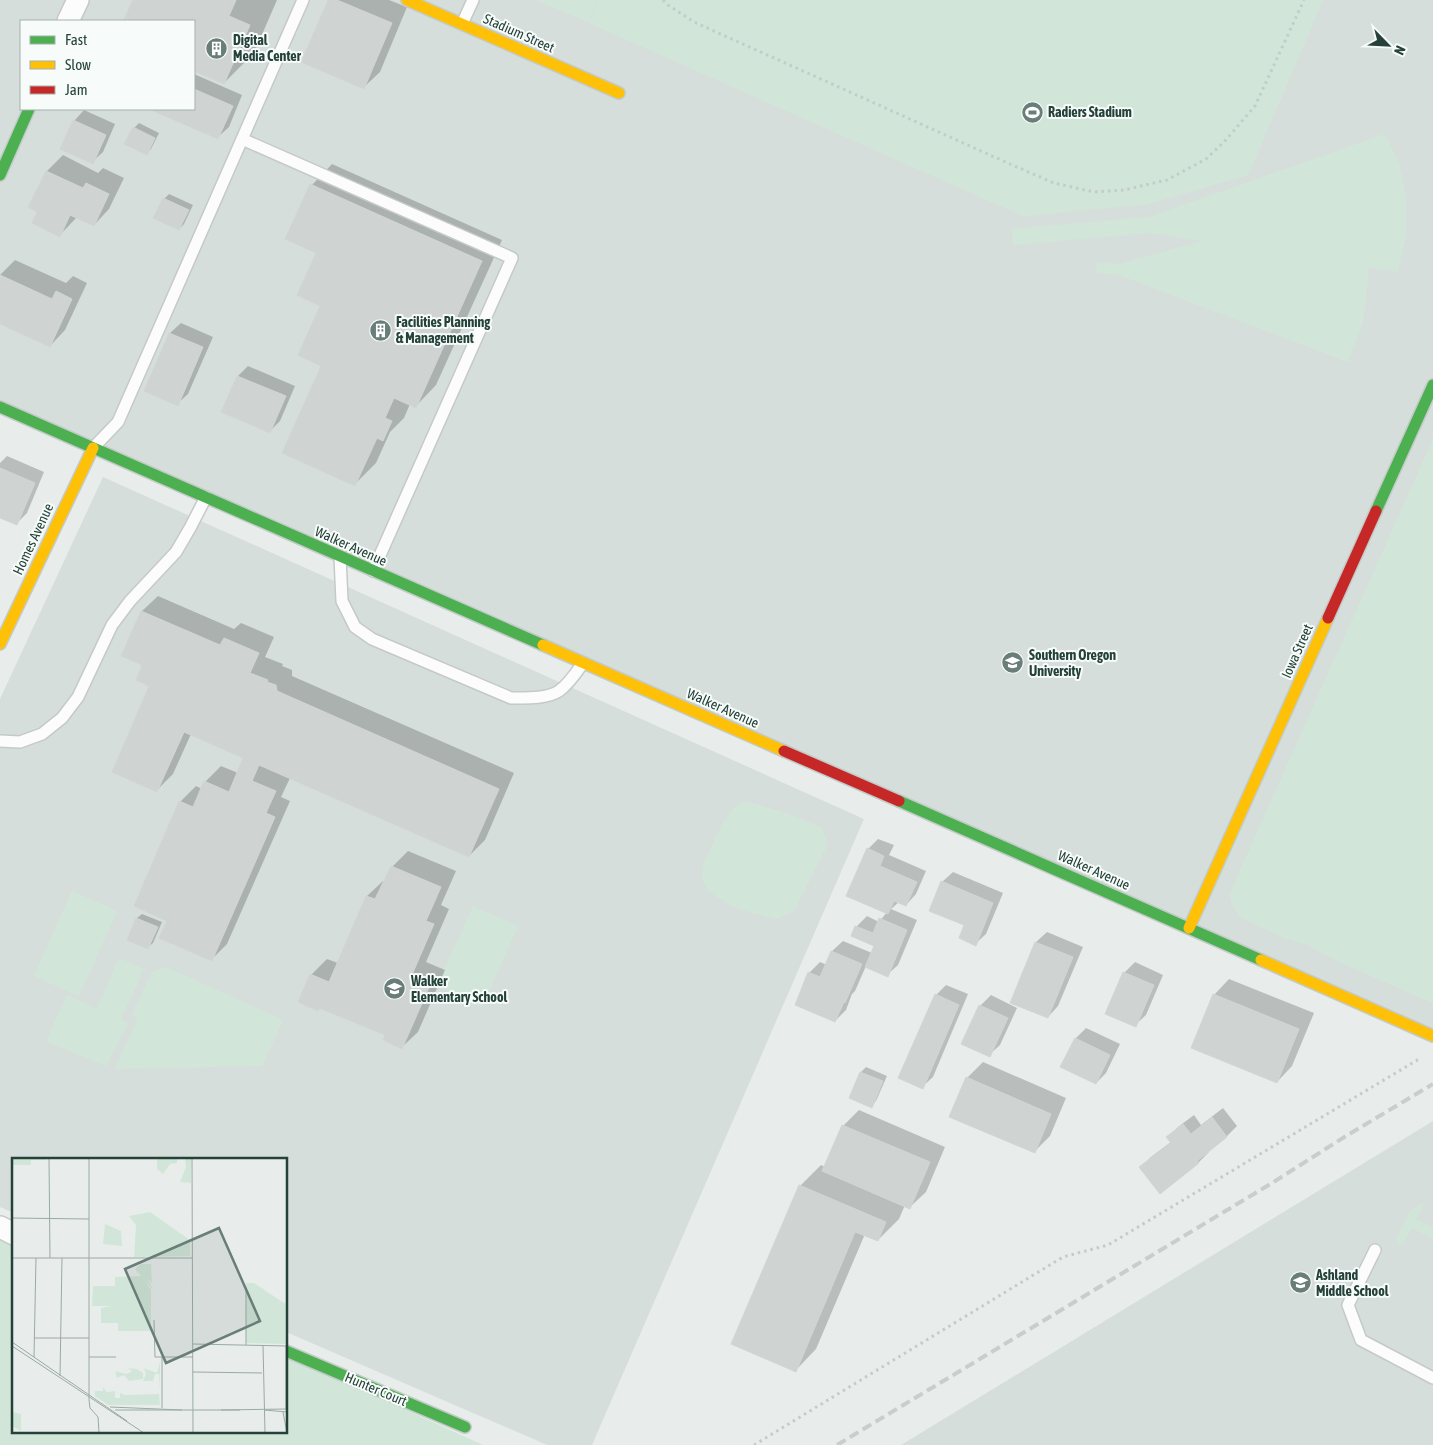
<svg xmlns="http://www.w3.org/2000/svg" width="1433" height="1445" font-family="'Asap Condensed',sans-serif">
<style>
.built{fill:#d6dedb;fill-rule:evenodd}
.green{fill:#d1e6d8}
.shadow{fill:#0003}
.building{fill:#cfd4d2;stroke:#d1d6d4}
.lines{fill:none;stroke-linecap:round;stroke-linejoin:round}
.lane-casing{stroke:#c5cac8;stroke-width:14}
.street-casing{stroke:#c5cac8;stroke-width:24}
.fast-casing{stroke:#c3cbc8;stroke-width:14}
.slow-casing{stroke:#c3cbc8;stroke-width:14}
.jam-casing{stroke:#c3cbc8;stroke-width:14}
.path{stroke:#c3ccca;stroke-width:3;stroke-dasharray:2.5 4;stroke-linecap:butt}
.lane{stroke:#fcfcfc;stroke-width:11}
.street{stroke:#fcfcfc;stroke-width:21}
.fast{stroke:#4caf50;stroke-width:11}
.slow{stroke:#ffc107;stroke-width:11}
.jam{stroke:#c62828;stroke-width:11}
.rail{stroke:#c9cdcc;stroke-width:4;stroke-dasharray:10 5;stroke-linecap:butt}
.labels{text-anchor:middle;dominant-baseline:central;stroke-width:4;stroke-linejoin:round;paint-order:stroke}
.street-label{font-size:14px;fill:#24423a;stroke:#f7fbf9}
.poi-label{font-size:14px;font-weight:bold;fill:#24423a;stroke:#f7fbf9;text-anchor:start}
.inset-road{fill:none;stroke:#9aa9a4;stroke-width:1}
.view{fill:#697e78;fill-opacity:0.15;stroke:#697e78;stroke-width:2.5}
.inset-edge{fill:none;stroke:#24423a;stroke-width:2.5}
</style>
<rect width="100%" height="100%" fill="#e8edeb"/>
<path class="built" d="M 0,0 L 1433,0 L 1433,1032 L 0,401 ZM 21,21 L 194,21 L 194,109 L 21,109 Z
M 103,477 L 864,819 L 592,1445 L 547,1445 L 286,1332 L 286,1159 L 14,1159 L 14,1213 L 0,1207 L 0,699 Z
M 1433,1121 L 1433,1445 L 901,1445 Z"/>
<path class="green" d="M 536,0 L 598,0 L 588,22 Z
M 599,0 L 1323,0 L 1248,175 L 1148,204 L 1023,216 L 589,23 Z
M 1385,134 L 1399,164 L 1406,199 L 1406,234 L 1398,272 L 1368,267 L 1368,278 L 1363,321 L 1348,362 L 1119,275 L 1096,273 L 1097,262 L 1120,264 L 1202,241 L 1150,233 L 1013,245 L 1012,229 L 1149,217 Z
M 1433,439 L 1433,1003 L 1339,962 L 1308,945 L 1287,939 L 1245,920 C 1236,913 1230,904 1230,893 Z
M 744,802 C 771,807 797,817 822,828 L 828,844 L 794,911 L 776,919 L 735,908 L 708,891 L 702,879 L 703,865 L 722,824 L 733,809 Z
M 72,891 L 117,911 L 79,996 L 34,976 Z
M 473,906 L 518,926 L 482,1007 L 437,986 Z
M 119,958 L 144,969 L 121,1019 L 128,1023 L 106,1066 L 46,1041 L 67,995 L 97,1009 Z
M 166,967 L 283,1020 L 262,1066 L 115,1069 L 138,1018 L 132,1015 L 152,972 Z
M 1423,1203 L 1424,1204 L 1416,1219 L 1433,1228 L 1433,1239 L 1412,1228 L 1403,1243 L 1399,1245 L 1397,1243 L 1396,1239 L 1410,1211 Z
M 0,1225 L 14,1232 L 14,1431 L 286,1431 L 286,1355 L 483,1445 L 0,1445 Z"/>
<path class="shadow" d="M 134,0 L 277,0 L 254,53 L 224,83 L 194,70 L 194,21 L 125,21 Z
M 329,0 L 389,0 L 407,7 L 380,72 L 364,87 Z
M 194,74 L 242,95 L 229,127 L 218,137 L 152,109 L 194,109 Z
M 84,110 L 115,124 L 103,152 L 92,162 L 74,121 Z
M 139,123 L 159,133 L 151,149 L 147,153 L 134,128 Z
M 63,155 L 98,173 L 103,168 L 124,178 L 109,209 L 94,225 L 77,217 L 60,235 L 39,211 L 30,207 L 47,171 Z
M 332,164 L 502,240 L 436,385 L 416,406 L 410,404 L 404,418 L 390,432 L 376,463 L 355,484 L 323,365 L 322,305 L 312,185 Z
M 169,194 L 193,205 L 184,224 L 179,229 L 164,199 Z
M 15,260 L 66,283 L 73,276 L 87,283 L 65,330 L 50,346 L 0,323 L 0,275 Z
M 181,323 L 213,337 L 188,394 L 177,404 L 145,390 L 170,333 Z
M 248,366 L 295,386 L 280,421 L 270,431 L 238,376 Z
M 7,456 L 44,472 L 27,513 L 16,524 L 0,517 L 0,463 Z
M 158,596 L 234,629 L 241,623 L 274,637 L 265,657 L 283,664 L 282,666 L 292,670 L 292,676 L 514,773 L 485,840 L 469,856 L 290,778 L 281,797 L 290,801 L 227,944 L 212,959 L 169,920 L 180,802 L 196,786 L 202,789 L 205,782 L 221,766 L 238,773 L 245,757 L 191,734 L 173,774 L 157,790 L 151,685 L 143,665 L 123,656 L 142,611 Z
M 878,839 L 894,845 L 889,855 L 926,871 L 916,894 L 906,905 L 899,902 L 891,909 L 917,920 L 898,965 L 887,975 L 866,966 L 855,991 L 852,994 L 846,1010 L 835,1021 L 809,973 L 820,962 L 827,965 L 832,951 L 843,941 L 872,953 L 875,945 L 856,927 L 867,916 L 879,922 L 887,912 L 868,849 Z
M 408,851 L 456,871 L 441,905 L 449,909 L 426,962 L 445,970 L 418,1032 L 402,1047 L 386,1035 L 320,1007 L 318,1010 L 311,975 L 327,959 L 338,963 L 367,896 L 383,881 L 385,881 L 392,867 Z
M 953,872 L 1003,893 L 986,934 L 975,944 L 942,882 Z
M 142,914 L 162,922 L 153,943 L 148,947 L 128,939 L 137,918 Z
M 1047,932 L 1083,947 L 1058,1006 L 1048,1017 L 1012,1002 L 1036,942 Z
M 1135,962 L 1163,975 L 1146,1015 L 1135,1025 L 1124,973 Z
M 1229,979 L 1314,1013 L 1292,1066 L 1277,1082 L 1214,995 Z
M 946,985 L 968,994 L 933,1077 L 922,1087 L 936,995 Z
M 991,995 L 1017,1008 L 1000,1045 L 989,1055 L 980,1006 Z
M 1086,1028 L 1120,1044 L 1106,1073 L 1096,1083 L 1062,1066 L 1076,1038 Z
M 983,1062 L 1066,1098 L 1050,1136 L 1034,1152 L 967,1078 Z
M 866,1067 L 887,1076 L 876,1101 L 871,1106 L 851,1098 L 861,1072 Z
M 1223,1108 L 1237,1126 L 1227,1136 L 1208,1151 L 1209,1152 L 1198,1163 L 1141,1167 L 1151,1157 L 1171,1142 L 1168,1137 L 1178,1127 L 1194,1115 L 1201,1125 Z
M 859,1110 L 945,1147 L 926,1192 L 910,1207 L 905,1205 L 899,1219 L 878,1240 L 865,1234 L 816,1349 L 796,1370 L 800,1186 L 821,1165 L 825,1167 L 843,1126 Z"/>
<path class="building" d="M 133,0 L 236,0 L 229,16 L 250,25 L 224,84 L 194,71 L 194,21 L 123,21 Z
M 328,0 L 337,0 L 392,23 L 364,89 L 301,62 Z
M 194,89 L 233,106 L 218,139 L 149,109 L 194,109 Z
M 73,120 L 106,135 L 93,164 L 60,149 Z
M 133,127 L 155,138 L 147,155 L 124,144 Z
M 46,171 L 83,188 L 86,183 L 109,194 L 94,226 L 70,215 L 60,237 L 32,223 L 37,212 L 28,207 Z
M 310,184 L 482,261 L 416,408 L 394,398 L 385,418 L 392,421 L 383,441 L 377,438 L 355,486 L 282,453 L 321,366 L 298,355 L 320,306 L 297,295 L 316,253 L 285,239 Z
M 163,198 L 189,210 L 179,230 L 153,218 Z
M 0,275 L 52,299 L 56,291 L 72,299 L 50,347 L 0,324 Z
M 169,333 L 203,347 L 178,406 L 144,391 Z
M 237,376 L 286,396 L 270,433 L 221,412 Z
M 0,468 L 35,483 L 17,525 L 0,518 Z
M 141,611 L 220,645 L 224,638 L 259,653 L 250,673 L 268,680 L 267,682 L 276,685 L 277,691 L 499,789 L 469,857 L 259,765 L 252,781 L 276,791 L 266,813 L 275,817 L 212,961 L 159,938 L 167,921 L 134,906 L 179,801 L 193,807 L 204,781 L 229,792 L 243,758 L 184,732 L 157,792 L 112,772 L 149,686 L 136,680 L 142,665 L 121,656 Z
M 867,848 L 884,856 L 880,866 L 917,882 L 906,906 L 894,901 L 888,914 L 846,896 Z
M 391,866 L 441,887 L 426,921 L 434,924 L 411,977 L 430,985 L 402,1049 L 383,1040 L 385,1035 L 319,1008 L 318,1011 L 298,1002 L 310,974 L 329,982 L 366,896 L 375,899 Z
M 941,881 L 993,903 L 976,946 L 959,938 L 964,925 L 929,911 Z
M 136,918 L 158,927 L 148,949 L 127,940 Z
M 879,918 L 907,930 L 888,977 L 865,967 L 874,946 L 851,936 L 855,926 L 873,933 Z
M 1035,942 L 1073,957 L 1048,1018 L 1010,1003 Z
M 831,951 L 862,964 L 845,1003 L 844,1002 L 835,1022 L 795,1005 L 808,972 L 820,977 Z
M 1123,972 L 1154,985 L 1136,1027 L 1105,1014 Z
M 935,994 L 959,1005 L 923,1089 L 898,1078 Z
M 1213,994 L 1299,1029 L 1277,1083 L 1191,1048 Z
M 979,1005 L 1008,1018 L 990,1057 L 961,1044 Z
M 1075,1038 L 1110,1055 L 1096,1084 L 1060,1067 Z
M 860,1072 L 883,1081 L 872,1108 L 849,1098 Z
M 966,1077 L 1051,1114 L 1035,1153 L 949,1117 Z
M 1212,1117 L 1227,1137 L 1197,1161 L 1199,1163 L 1160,1194 L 1139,1167 L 1171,1143 L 1166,1137 L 1183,1124 L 1191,1134 Z
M 842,1125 L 930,1162 L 910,1209 L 822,1171 Z
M 799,1185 L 886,1222 L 878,1241 L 855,1232 L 796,1372 L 731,1344 Z"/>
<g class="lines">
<defs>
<path id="lane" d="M 462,24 L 473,0
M 242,139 L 512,258 L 373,571
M 94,447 L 118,422 L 303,0
M 340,557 L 342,601 L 355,627 L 372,639 L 511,698 C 525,698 547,699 559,691 C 569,684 576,673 583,663
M 0,741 L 20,742 L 42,734 L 62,718 L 78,697 L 112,625 L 130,601 L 176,552 L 190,528 L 206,497
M 1375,1250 L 1348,1305 L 1361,1340 L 1433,1378"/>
<path id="street" d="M 68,21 L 78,0
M 0,1227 L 14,1234"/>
<path id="fast" d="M 0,175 L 29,109
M 0,407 L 543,645
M 1376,511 L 1433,385
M 899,801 L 1261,960
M 286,1351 L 465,1427"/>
<path id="slow" d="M 407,0 L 619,93
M 0,644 L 93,448
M 543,645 L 784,751
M 1189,928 L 1328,618
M 1261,960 L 1433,1036"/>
<path id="jam" d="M 1328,618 L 1376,511
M 784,751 L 899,801"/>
</defs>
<use href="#lane" class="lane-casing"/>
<use href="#street" class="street-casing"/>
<use href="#fast" class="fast-casing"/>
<use href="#slow" class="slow-casing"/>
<use href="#jam" class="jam-casing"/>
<path class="path" d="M 663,0 L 668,5 L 694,22 L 1010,164 L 1054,183 L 1094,192 L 1124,190 L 1167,180 L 1206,159 L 1224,142 L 1255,106 L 1304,0
M 754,1445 L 1063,1257 L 1108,1245 L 1419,1059"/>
<use href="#lane" class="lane"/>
<use href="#street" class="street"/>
<use href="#fast" class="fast"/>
<use href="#slow" class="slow"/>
<use href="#jam" class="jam"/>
<path class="rail" d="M 837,1445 L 1272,1183 L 1346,1136 L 1433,1084"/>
</g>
<defs>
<symbol id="building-disc" viewBox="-11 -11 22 22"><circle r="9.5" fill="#697e78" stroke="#f7fbf9"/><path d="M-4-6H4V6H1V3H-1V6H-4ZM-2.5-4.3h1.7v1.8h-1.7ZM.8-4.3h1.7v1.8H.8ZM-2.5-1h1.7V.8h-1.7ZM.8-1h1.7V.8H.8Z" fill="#fff"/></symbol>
<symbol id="stadium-disc" viewBox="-11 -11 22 22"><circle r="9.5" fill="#697e78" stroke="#f7fbf9"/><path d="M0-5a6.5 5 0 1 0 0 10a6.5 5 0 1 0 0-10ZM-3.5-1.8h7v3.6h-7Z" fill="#fff"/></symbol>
<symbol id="university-disc" viewBox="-11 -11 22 22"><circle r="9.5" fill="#697e78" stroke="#f7fbf9"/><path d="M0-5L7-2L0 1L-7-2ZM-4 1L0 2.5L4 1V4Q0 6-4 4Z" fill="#fff"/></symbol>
<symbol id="school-disc" viewBox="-11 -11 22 22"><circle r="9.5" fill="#697e78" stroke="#f7fbf9"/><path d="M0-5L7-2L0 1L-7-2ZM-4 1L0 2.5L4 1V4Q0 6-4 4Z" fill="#fff"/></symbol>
</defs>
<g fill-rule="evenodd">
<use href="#building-disc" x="204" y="36" width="25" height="25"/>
<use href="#stadium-disc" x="1020" y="100" width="25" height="25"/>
<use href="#building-disc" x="368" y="318" width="25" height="25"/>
<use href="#university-disc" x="1000" y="650" width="25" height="25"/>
<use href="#school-disc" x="382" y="976" width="25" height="25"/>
<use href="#school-disc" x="1288" y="1270" width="25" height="25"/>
</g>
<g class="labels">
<g class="street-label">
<text transform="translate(519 33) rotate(24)">Stadium Street</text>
<text transform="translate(33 539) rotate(-65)">Homes Avenue</text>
<text transform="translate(351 546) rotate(24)">Walker Avenue</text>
<text transform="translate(1297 651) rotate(-66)">Iowa Street</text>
<text transform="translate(723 708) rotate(24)">Walker Avenue</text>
<text transform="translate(1094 870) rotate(24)">Walker Avenue</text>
<text transform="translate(376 1389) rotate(23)">Hunter Court</text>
</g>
<g class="poi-label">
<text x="233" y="40">Digital<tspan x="233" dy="16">Media Center</tspan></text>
<text x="1048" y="112">Radiers Stadium</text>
<text x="396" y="322">Facilities Planning<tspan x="396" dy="16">&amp; Management</tspan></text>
<text x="1029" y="655">Southern Oregon<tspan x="1029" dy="16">University</tspan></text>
<text x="411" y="981">Walker<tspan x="411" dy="16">Elementary School</tspan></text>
<text x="1316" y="1275">Ashland<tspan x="1316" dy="16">Middle School</tspan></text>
</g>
</g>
<g transform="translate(12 1158)">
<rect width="275" height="275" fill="#e8edeb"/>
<path d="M 0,0 L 34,0 L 35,2 L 19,2 L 19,7 L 0,7 ZM 145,0 L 165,1 L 165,5 L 158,6 L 151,16 L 145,11 ZM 173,0 L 179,0 L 179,25 L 168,24 L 174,9 ZM 138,54 L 178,82 L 178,98 L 122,99 L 124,67 L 117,58 ZM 93,66 L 109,73 L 110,88 L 91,86 ZM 129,106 L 139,106 L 140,125 L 136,121 L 141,132 L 133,122 L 139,132 L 139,173 L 106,173 L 106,165 L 89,165 L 89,150 L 99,148 L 80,148 L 81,128 L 103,128 L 103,119 L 129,118 L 123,111 ZM 234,125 L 242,125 L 275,147 L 275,186 L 234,185 ZM 148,204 L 148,233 L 147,216 L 143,216 L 141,223 L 131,223 L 134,216 L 132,210 L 145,215 ZM 116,210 L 125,211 L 131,215 L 131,221 L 117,223 L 112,217 L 105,220 L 103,213 L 115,216 L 120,213 ZM 91,229 L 95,234 L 103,233 L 103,240 L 108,240 L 108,235 L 113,237 L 147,236 L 148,247 L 96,247 L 83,238 L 83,233 L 91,233 ZM 0,254 L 9,256 L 9,273 L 0,268 Z" fill="#d1e6d8"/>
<path class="inset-road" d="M 37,0 L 38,100M 77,0 L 77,242 L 78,250 L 86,259 L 87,275M 180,0 L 181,275M 0,60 L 77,61M 0,100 L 180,100M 234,133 L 234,187M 142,162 L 143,199 L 181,199M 23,180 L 77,180M 0,184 L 115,263M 181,186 L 275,188M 251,187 L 253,275M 0,188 L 132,275M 22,199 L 24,100M 77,199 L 104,199M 150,199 L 150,250M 181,214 L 250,215M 48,218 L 50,100M 98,249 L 170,252M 274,251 L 274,187M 103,252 L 228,252M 209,252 L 275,251M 252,252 L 275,254M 271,254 L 275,275"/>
<path class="view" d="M 207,70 L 248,163 L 154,205 L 113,111 Z"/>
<rect width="275" height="275" class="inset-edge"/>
</g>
<rect x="20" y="20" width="175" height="90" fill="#f7fbf9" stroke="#a3b1ad"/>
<rect x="30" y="36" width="25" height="8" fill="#4caf50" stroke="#a3b1ad"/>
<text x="65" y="45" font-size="15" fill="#24423a">Fast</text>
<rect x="30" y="61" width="25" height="8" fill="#ffc107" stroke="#a3b1ad"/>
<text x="65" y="70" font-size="15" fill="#24423a">Slow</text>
<rect x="30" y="86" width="25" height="8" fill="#c62828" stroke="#a3b1ad"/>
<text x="65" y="95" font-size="15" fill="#24423a">Jam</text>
<g transform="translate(1388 45) rotate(114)" stroke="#f7fbf9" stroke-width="4" paint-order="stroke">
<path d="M0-4L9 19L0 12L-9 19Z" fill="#24423a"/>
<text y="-8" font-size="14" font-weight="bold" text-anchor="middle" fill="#24423a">N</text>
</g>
</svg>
